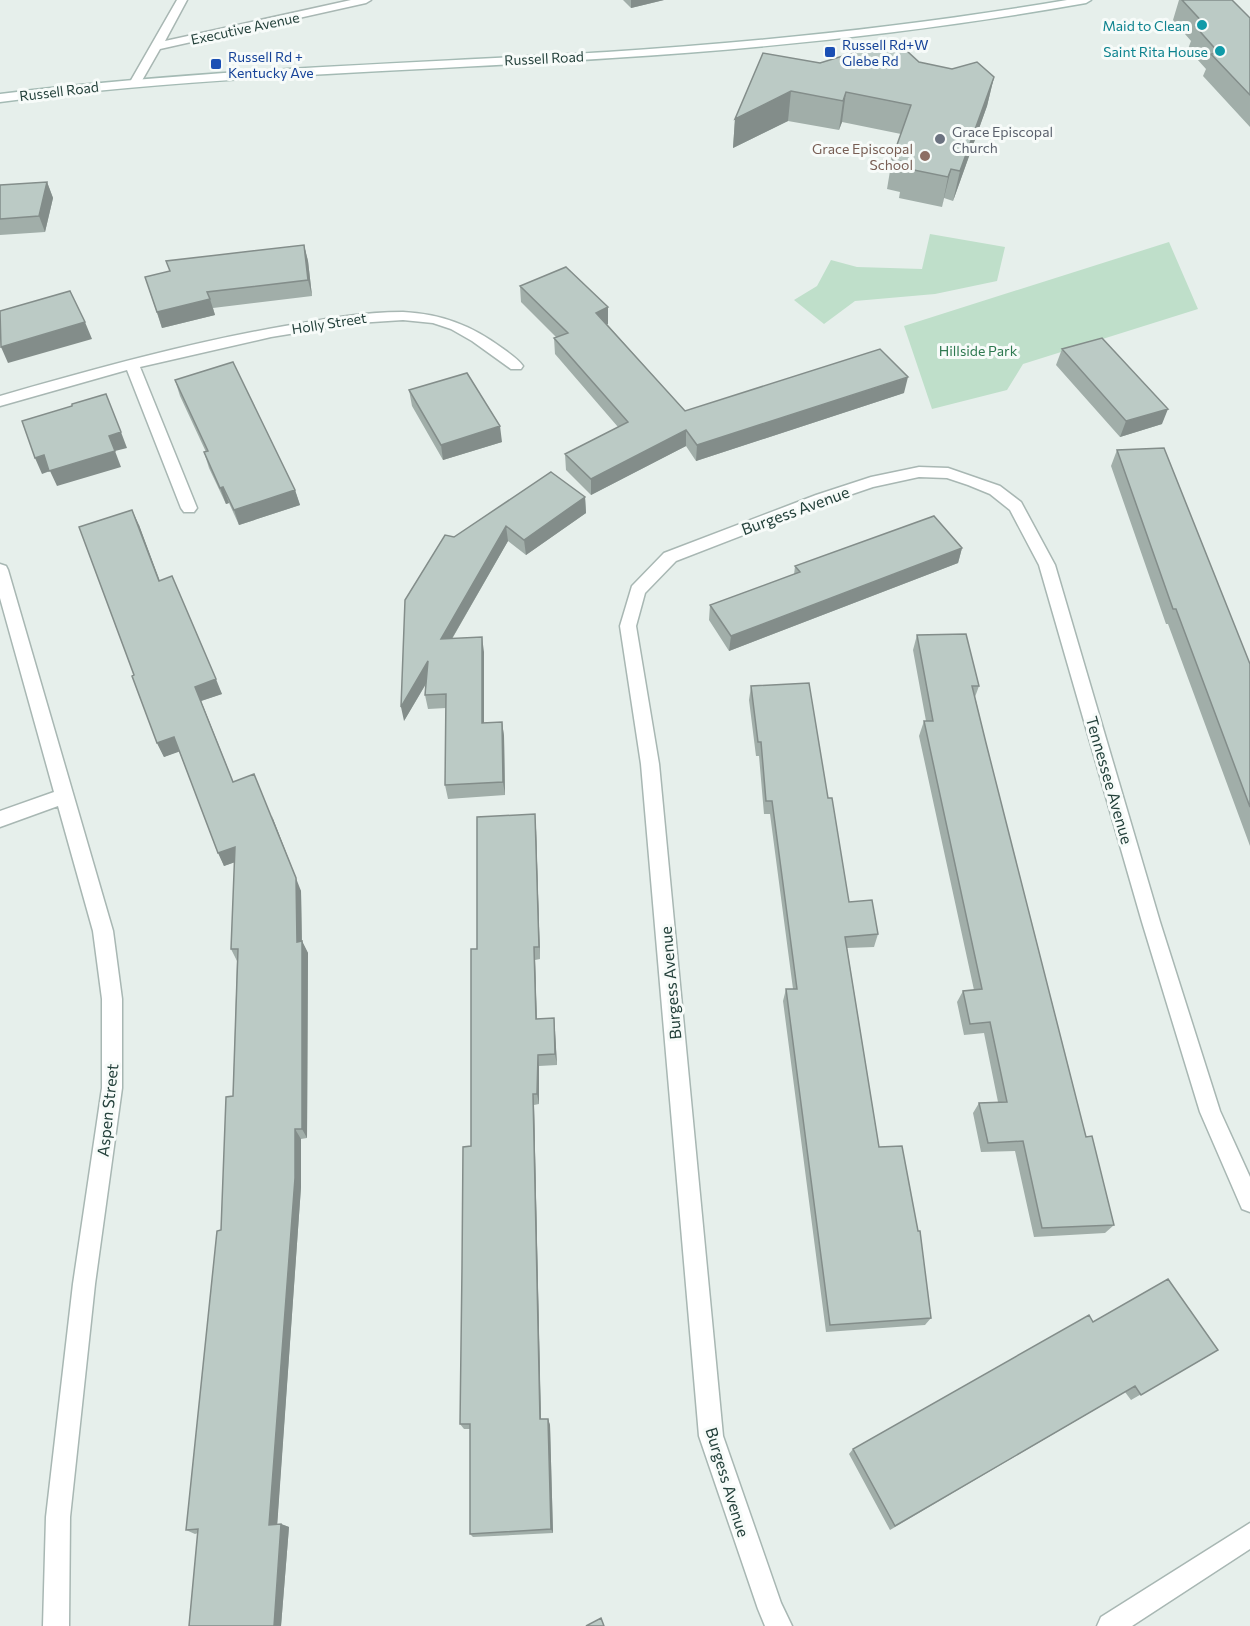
<svg xmlns="http://www.w3.org/2000/svg" width="1250" height="1626" font-family="Commissioner,sans-serif">
<style>
.green{fill:#bfdfca}
.lines{fill:none;stroke-linecap:round;stroke-linejoin:round}
.street-casing{stroke:#a8b7b3;stroke-width:3}
.secondary-casing{stroke:#a4bab4;stroke-width:3}
.street{fill:#fff;fill-rule:evenodd}
.secondary{fill:#fff;fill-rule:evenodd}
.wall{fill:#a1aea9}
.shaded-wall{fill:#838d8a}
.building{fill:#bbcac5;stroke:#838d8a;stroke-width:1.5}
.culture-dot{fill:#0f9aa8;stroke:#f7fbf9;stroke-width:2}
.transit-dot{fill:#1a4fb4;stroke:#f7fbf9;stroke-width:2}
.worship-dot{fill:#6b7280;stroke:#f7fbf9;stroke-width:2}
.education-dot{fill:#8d6e63;stroke:#f7fbf9;stroke-width:2}
.labels{text-anchor:middle;dominant-baseline:central;stroke-width:6;stroke-linejoin:round;paint-order:stroke}
.far-culture-label{font-size:14px;fill:#0d838f;stroke:#f7fbf9;text-anchor:end}
.far-street-label{font-size:14px;fill:#24413b;stroke:#f7fbf9}
.far-transit-label{font-size:14px;fill:#164399;stroke:#f7fbf9;text-anchor:start}
.far-worship-label{font-size:14px;fill:#5b616d;stroke:#f7fbf9;text-anchor:start}
.far-education-label{font-size:14px;fill:#785e54;stroke:#f7fbf9;text-anchor:end}
.far-park-label{font-size:14px;fill:#2e7950;stroke:#f7fbf9}
.street-label{font-size:16px;fill:#24413b;stroke:#f7fbf9}
</style>
<rect width="100%" height="100%" fill="#e6efeb"/>
<path class="green" d="M 930,234 L 1005,247 L 997,281 L 935,294 L 855,301 L 824,324 L 794,300 L 817,286 L 831,260 L 857,267 L 922,269 Z
M 1169,242 L 1198,309 L 1023,364 L 1007,390 L 932,409 L 904,326 Z"/>
<g class="lines">
<defs>
<path id="street" d="M 177,0 L 187,0 L 165,41 L 351,0 L 371,0 L 366,3 L 160,49 L 140,84 L 132,84 L 130,82 Z
M 403,312 C 441,314 471,325 502,348 C 509,353 518,359 523,366 L 521,369 L 511,369 L 472,341 L 451,329 L 433,323 L 403,320 L 357,323 L 271,337 L 140,367 L 197,508 L 194,512 L 184,512 L 181,508 L 127,370 L 0,406 L 0,396 C 94,369 188,343 285,326 C 324,319 363,312 403,312 Z
M 919,467 L 948,468 L 1000,486 L 1021,502 L 1055,565 L 1160,922 L 1220,1111 L 1250,1177 L 1250,1212 L 1242,1209 L 1200,1112 L 1142,922 L 1039,565 L 1010,510 L 990,494 L 968,485 L 947,478 L 919,477 L 873,487 L 826,503 L 676,561 L 645,593 L 636,626 L 659,764 L 723,1436 L 781,1603 L 792,1626 L 765,1626 L 758,1609 L 699,1436 L 641,764 L 620,626 L 632,586 L 664,553 L 816,495 L 871,477 Z
M 0,564 L 6,566 L 8,570 L 113,931 L 122,999 L 122,1088 L 95,1284 L 70,1517 L 69,1626 L 43,1626 L 46,1517 L 73,1284 L 102,1088 L 102,999 L 93,931 L 58,806 L 0,827 L 0,811 L 54,792 L 0,598 Z
M 1250,1523 L 1250,1549 L 1132,1626 L 1097,1626 L 1101,1617 Z"/>
<path id="secondary" d="M 1067,0 L 1091,0 L 1086,3 C 929,31 772,48 612,58 C 408,72 203,75 0,102 L 0,94 C 201,69 405,64 607,52 C 761,42 915,26 1067,0 Z"/>
</defs>
<use href="#street" class="street-casing"/>
<use href="#secondary" class="secondary-casing"/>
<use href="#street" class="street"/>
<use href="#secondary" class="secondary"/>
</g>
<path class="wall" d="M 623,0 L 664,0 L 631,8 Z
M 1179,0 L 1232,0 L 1250,18 L 1250,127 L 1203,76 L 1206,69 L 1188,49 L 1191,41 L 1173,20 Z
M 820,63 L 952,69 L 994,77 L 987,106 L 953,201 L 944,198 L 942,207 L 899,198 L 900,192 L 887,189 L 892,159 L 901,134 L 842,122 L 839,130 L 788,121 L 733,148 L 735,119 Z
M 47,182 L 53,198 L 45,232 L 0,235 L 0,185 Z
M 304,245 L 308,261 L 312,296 L 213,308 L 215,315 L 162,328 L 145,277 Z
M 520,286 L 608,307 L 608,324 L 607,324 L 685,411 L 904,393 L 696,461 L 686,446 L 591,495 L 566,470 L 565,454 L 618,427 L 555,354 L 554,338 L 556,337 L 521,302 Z
M 1062,349 L 1162,424 L 1120,437 L 1056,365 Z
M 175,380 L 295,490 L 300,505 L 239,525 L 229,503 L 226,504 L 209,468 L 204,452 L 206,452 L 180,396 Z
M 409,390 L 502,442 L 443,460 L 412,406 Z
M 1117,450 L 1250,664 L 1250,846 L 1168,624 L 1166,624 L 1111,466 Z
M 585,497 L 586,513 L 526,555 L 508,541 L 452,639 L 484,652 L 484,723 L 502,722 L 504,736 L 505,795 L 448,799 L 445,785 L 446,708 L 428,709 L 425,695 L 426,684 L 404,721 L 454,537 Z
M 139,525 L 160,581 L 222,694 L 201,701 L 233,782 L 301,891 L 302,941 L 308,953 L 307,1138 L 301,1139 L 301,1187 L 277,1524 L 281,1524 L 289,1527 L 281,1626 L 189,1626 L 198,1533 L 195,1534 L 186,1530 L 221,1230 L 233,1096 L 237,961 L 231,949 L 235,862 L 224,866 L 179,751 L 164,757 L 157,743 L 134,675 Z
M 962,548 L 958,563 L 729,651 L 709,620 L 710,605 L 794,575 L 795,566 Z
M 917,635 L 979,686 L 975,697 L 986,743 L 1086,1137 L 1114,1225 L 1105,1233 L 1034,1237 L 1015,1151 L 981,1152 L 973,1113 L 979,1103 L 998,1102 L 984,1033 L 964,1035 L 957,1002 L 963,991 L 974,990 L 919,736 L 924,721 L 926,721 L 913,650 Z
M 751,686 L 828,798 L 849,902 L 878,934 L 874,947 L 847,948 L 879,1147 L 931,1318 L 925,1325 L 826,1332 L 783,1001 L 786,989 L 793,989 L 770,814 L 764,814 L 759,756 L 756,756 L 749,700 Z
M 536,828 L 540,959 L 535,960 L 537,1019 L 554,1018 L 557,1065 L 539,1066 L 539,1104 L 534,1105 L 541,1419 L 548,1419 L 550,1425 L 553,1533 L 473,1537 L 470,1534 L 470,1429 L 464,1429 L 460,1424 L 471,1146 L 477,949 Z
M 1093,1322 L 1218,1350 L 1131,1400 L 1125,1392 L 890,1530 L 849,1454 L 853,1449 Z"/>
<path class="shaded-wall" d="M 631,0 L 664,0 L 631,8 Z
M 994,77 L 987,106 L 953,201 L 960,171 Z
M 791,91 L 788,121 L 733,148 L 735,119 Z
M 846,92 L 842,122 L 839,130 L 843,101 Z
M 951,169 L 944,198 L 942,207 L 948,177 Z
M 47,182 L 53,198 L 45,232 L 39,216 Z
M 304,245 L 308,261 L 312,296 L 308,280 Z
M 210,299 L 215,315 L 162,328 L 157,312 Z
M 608,307 L 608,324 L 596,329 L 596,313 Z
M 85,322 L 92,339 L 8,363 L 1,347 Z
M 908,377 L 904,393 L 696,461 L 697,445 Z
M 1168,409 L 1162,424 L 1120,437 L 1126,421 Z
M 500,426 L 502,442 L 443,460 L 441,445 Z
M 686,430 L 686,446 L 591,495 L 591,479 Z
M 121,432 L 127,448 L 115,451 L 121,467 L 57,486 L 50,471 L 42,474 L 35,458 Z
M 223,487 L 229,503 L 226,504 L 220,488 Z
M 295,490 L 300,505 L 239,525 L 234,510 Z
M 585,497 L 586,513 L 526,555 L 524,540 Z
M 132,510 L 139,525 L 165,596 L 159,581 Z
M 506,526 L 508,541 L 443,654 L 441,639 Z
M 962,548 L 958,563 L 729,651 L 731,636 Z
M 482,637 L 484,652 L 484,737 L 482,723 Z
M 428,661 L 431,675 L 404,721 L 401,707 Z
M 216,679 L 222,694 L 201,701 L 239,796 L 195,687 Z
M 502,722 L 504,736 L 505,795 L 503,782 Z
M 174,737 L 181,751 L 164,757 L 157,743 Z
M 535,814 L 536,828 L 540,959 L 539,947 Z
M 272,816 L 301,891 L 302,954 L 297,942 Z
M 235,847 L 241,860 L 224,866 L 218,853 Z
M 302,941 L 308,953 L 307,1138 L 302,1129 Z
M 534,947 L 535,960 L 537,1031 L 536,1019 Z
M 554,1018 L 555,1030 L 557,1065 L 555,1054 Z
M 538,1055 L 539,1066 L 539,1104 L 537,1094 Z
M 533,1094 L 534,1105 L 541,1425 L 540,1419 Z
M 295,1129 L 301,1139 L 301,1187 L 277,1528 L 269,1525 Z
M 548,1419 L 550,1425 L 553,1533 L 551,1529 Z
M 281,1524 L 289,1527 L 281,1626 L 274,1626 Z"/>
<path class="building" d="M 1182,0 L 1232,0 L 1250,18 L 1250,95 L 1211,54 L 1219,53 L 1196,27 L 1206,26 Z
M 895,40 L 919,62 L 952,69 L 977,62 L 994,77 L 960,171 L 951,169 L 948,177 L 904,168 L 907,163 L 892,159 L 911,105 L 846,92 L 843,101 L 791,91 L 735,119 L 763,53 L 820,63 Z
M 47,182 L 39,216 L 0,219 L 0,185 Z
M 304,245 L 308,280 L 207,292 L 210,299 L 157,312 L 145,277 L 170,271 L 166,261 Z
M 566,267 L 608,307 L 596,313 L 685,411 L 880,349 L 908,377 L 697,445 L 686,430 L 591,479 L 565,454 L 628,422 L 554,338 L 568,333 L 520,286 Z
M 70,291 L 85,322 L 1,347 L 0,311 Z
M 1102,338 L 1168,409 L 1126,421 L 1062,349 Z
M 233,362 L 295,490 L 234,510 L 223,487 L 220,488 L 204,452 L 208,451 L 175,380 Z
M 467,373 L 500,426 L 441,445 L 409,390 Z
M 106,394 L 121,432 L 109,436 L 115,451 L 49,471 L 44,455 L 35,458 L 22,421 L 72,406 L 72,404 Z
M 1164,448 L 1250,664 L 1250,807 L 1176,609 L 1173,609 L 1117,450 Z
M 551,472 L 585,497 L 524,540 L 506,526 L 441,639 L 482,637 L 482,723 L 502,722 L 503,782 L 445,785 L 446,694 L 425,695 L 428,661 L 401,707 L 405,600 L 445,535 L 454,537 Z
M 132,510 L 159,581 L 172,576 L 216,679 L 195,687 L 233,782 L 254,774 L 296,878 L 297,942 L 302,941 L 302,1129 L 295,1129 L 295,1178 L 269,1525 L 281,1524 L 274,1626 L 189,1626 L 198,1529 L 186,1530 L 217,1231 L 221,1230 L 226,1097 L 233,1096 L 238,949 L 231,949 L 235,847 L 218,853 L 174,737 L 157,743 L 132,676 L 134,675 L 79,527 Z
M 934,516 L 962,548 L 731,636 L 710,605 L 800,572 L 795,566 Z
M 966,634 L 979,686 L 972,686 L 986,743 L 1086,1137 L 1092,1136 L 1114,1225 L 1042,1228 L 1023,1141 L 988,1143 L 979,1103 L 1007,1102 L 990,1022 L 970,1024 L 963,991 L 982,989 L 924,721 L 933,721 L 917,635 Z
M 809,683 L 828,798 L 832,798 L 849,902 L 872,900 L 878,934 L 845,937 L 879,1147 L 902,1146 L 918,1231 L 920,1231 L 931,1318 L 830,1325 L 786,989 L 797,989 L 772,801 L 766,801 L 761,742 L 758,742 L 751,686 Z
M 535,814 L 539,947 L 534,947 L 536,1019 L 554,1018 L 555,1054 L 538,1055 L 537,1094 L 533,1094 L 540,1419 L 548,1419 L 551,1529 L 470,1534 L 470,1424 L 460,1424 L 462,1268 L 463,1147 L 471,1146 L 471,949 L 477,949 L 477,817 Z
M 1168,1279 L 1218,1350 L 1141,1395 L 1135,1386 L 895,1526 L 853,1449 L 1089,1315 L 1093,1322 Z
M 601,1618 L 604,1626 L 586,1626 Z"/>
<g class="culture-dot">
<circle cx="1202" cy="25" r="6"/>
<circle cx="1220" cy="51" r="6"/>
</g>
<g class="transit-dot">
<rect x="824" y="46" width="12" height="12" rx="3"/>
<rect x="210" y="58" width="12" height="12" rx="3"/>
</g>
<circle class="worship-dot" cx="940" cy="139" r="6"/>
<circle class="education-dot" cx="925" cy="156" r="6"/>
<g class="labels">
<g class="far-culture-label">
<text x="1190" y="25">Maid to Clean</text>
<text x="1208" y="51">Saint Rita House</text>
</g>
<g class="far-street-label">
<text transform="translate(245 28) rotate(-12)">Executive Avenue</text>
<text transform="translate(544 58) rotate(-3)">Russell Road</text>
<text transform="translate(59 91) rotate(-7)">Russell Road</text>
<text transform="translate(329 323) rotate(-9)">Holly Street</text>
</g>
<g class="far-transit-label">
<text x="842" y="44">Russell Rd+W<tspan x="842" dy="16">Glebe Rd</tspan></text>
<text x="228" y="56">Russell Rd +<tspan x="228" dy="16">Kentucky Ave</tspan></text>
</g>
<g class="far-worship-label">
<text x="952" y="131">Grace Episcopal<tspan x="952" dy="16">Church</tspan></text>
</g>
<g class="far-education-label">
<text x="913" y="148">Grace Episcopal<tspan x="913" dy="16">School</tspan></text>
</g>
<g class="far-park-label">
<text x="978" y="350">Hillside Park</text>
</g>
<g class="street-label">
<text transform="translate(795 510) rotate(-20)">Burgess Avenue</text>
<text transform="translate(1110 780) rotate(74)">Tennessee Avenue</text>
<text transform="translate(670 983) rotate(-95)">Burgess Avenue</text>
<text transform="translate(107 1110) rotate(-84)">Aspen Street</text>
<text transform="translate(728 1482) rotate(73)">Burgess Avenue</text>
</g>
</g>
</svg>
